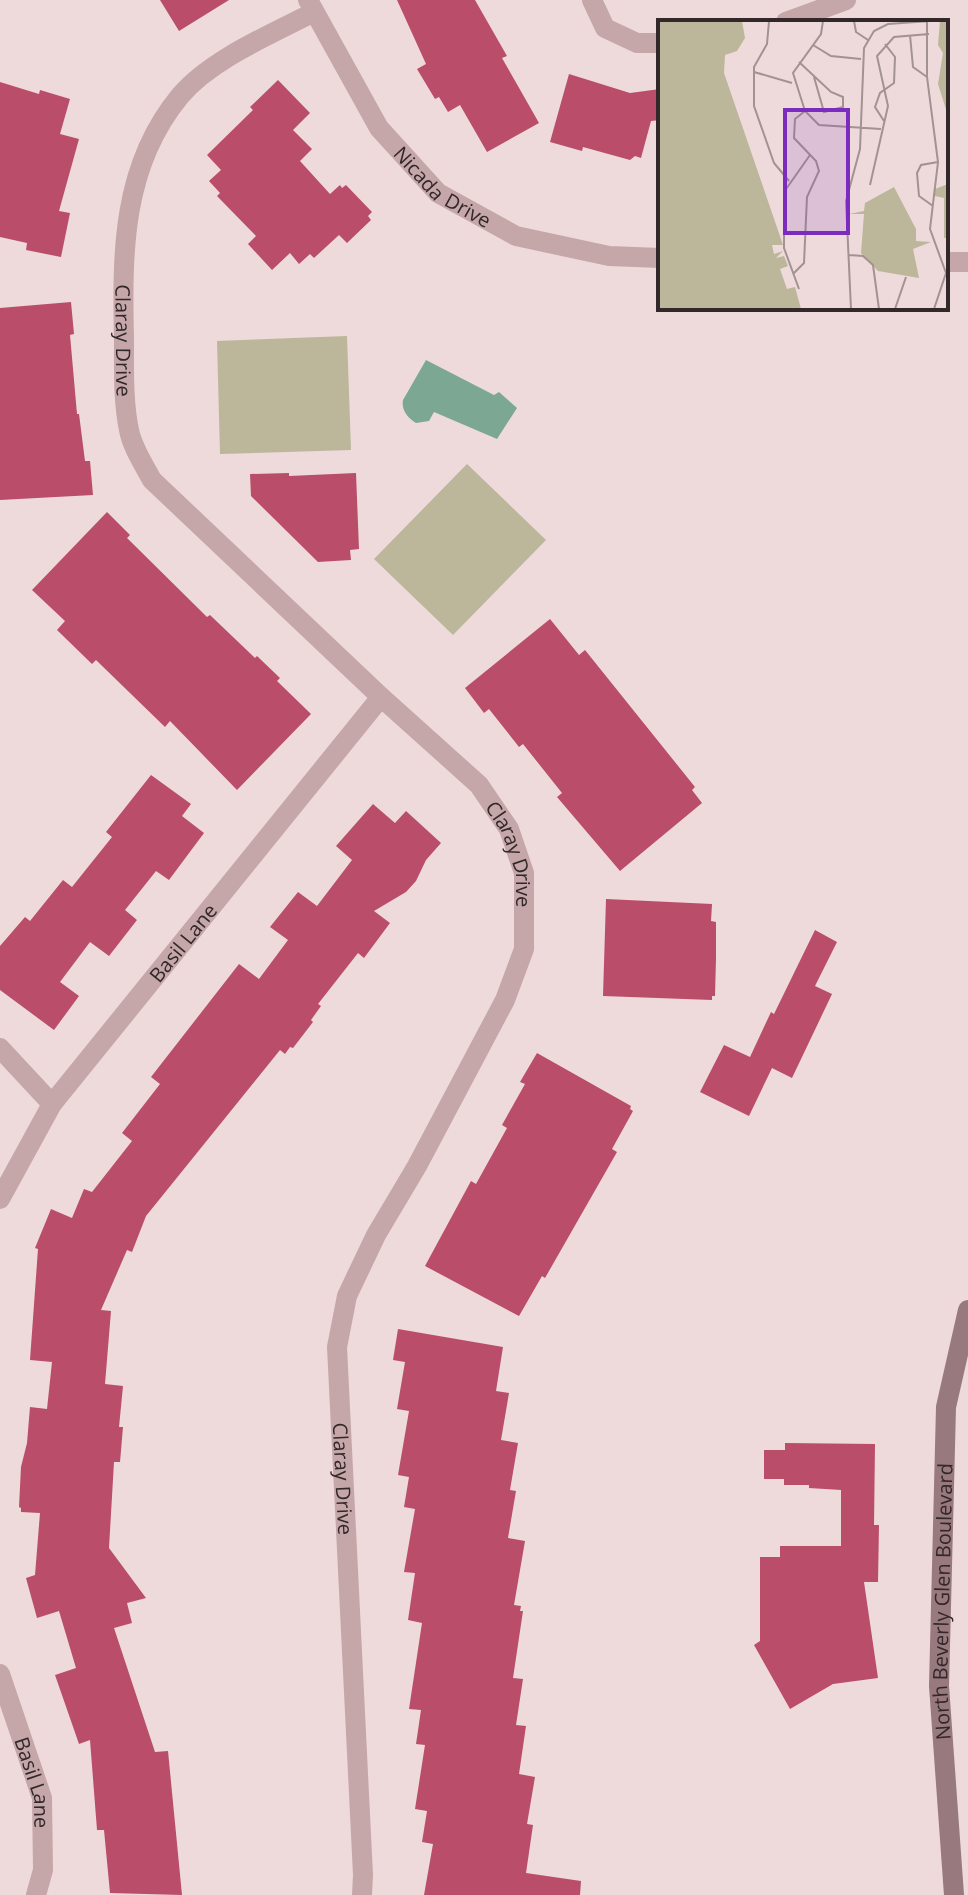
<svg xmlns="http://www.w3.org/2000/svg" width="968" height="1895" font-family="'Open Sans',sans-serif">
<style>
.green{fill:#bcb69b}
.water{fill:#7ca893}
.building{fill:#b94d6a}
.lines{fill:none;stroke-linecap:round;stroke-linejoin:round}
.street{stroke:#c5a7a9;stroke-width:20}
.secondary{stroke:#98797e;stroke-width:20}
.labels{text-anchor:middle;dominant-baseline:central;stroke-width:8;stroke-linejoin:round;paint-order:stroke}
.street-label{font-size:20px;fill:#322729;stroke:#f7e6e5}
.inset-road{fill:none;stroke:#a39293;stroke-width:2}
.view{fill:#7b2cbf;fill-opacity:0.15;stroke:#7b2cbf;stroke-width:4}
.inset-edge{fill:none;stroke:#322729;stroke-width:4}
</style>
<rect width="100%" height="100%" fill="#eedada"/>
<path class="green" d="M 347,336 L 351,450 L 220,454 L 217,341 Z
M 467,464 L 546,540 L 453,635 L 374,559 Z"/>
<path class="water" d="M 426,360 L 494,395 L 499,392 L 517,408 L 497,439 L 434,412 L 429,421 L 416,423 C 408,418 401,410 403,400 Z"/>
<path class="building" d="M 160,0 L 229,0 L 179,31 Z
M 397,0 L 475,0 L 507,56 L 502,58 L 539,123 L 487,152 L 460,105 L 448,112 L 439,97 L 435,99 L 417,69 L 426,64 Z
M 569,74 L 630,93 L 660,89 L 660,120 L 651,121 L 641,158 L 635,156 L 630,160 L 583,147 L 582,151 L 550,142 Z
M 278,80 L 310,113 L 293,130 L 312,149 L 300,161 L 330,194 L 340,185 L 342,188 L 346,185 L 372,212 L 368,216 L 371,220 L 347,243 L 339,235 L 314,258 L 310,254 L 299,264 L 290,253 L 272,270 L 248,244 L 256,236 L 217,196 L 220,193 L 209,181 L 221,170 L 207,155 L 253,110 L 250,107 Z
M 0,82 L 39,94 L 40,90 L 70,99 L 60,134 L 79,139 L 59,211 L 70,213 L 61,257 L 26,250 L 27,243 L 0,237 Z
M 71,302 L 74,334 L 70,335 L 77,414 L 79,414 L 85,461 L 90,461 L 93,495 L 0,500 L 0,308 Z
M 289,473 L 289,476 L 356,473 L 359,549 L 350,550 L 351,560 L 318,562 L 251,496 L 250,474 Z
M 107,512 L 130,535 L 127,538 L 207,617 L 210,615 L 255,658 L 257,656 L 280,678 L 277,681 L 311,714 L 237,790 L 170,721 L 165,727 L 96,660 L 92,664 L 57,630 L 65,621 L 32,590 Z
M 550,619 L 579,655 L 585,650 L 695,787 L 692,790 L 702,803 L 620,871 L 557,797 L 562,793 L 523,744 L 519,747 L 489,709 L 484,713 L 465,688 Z
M 151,775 L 191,804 L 182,816 L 204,833 L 169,880 L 156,871 L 125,910 L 137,920 L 109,956 L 90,942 L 60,982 L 79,996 L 54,1030 L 0,990 L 0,946 L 25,917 L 30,921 L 63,880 L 72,887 L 112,837 L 106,832 Z
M 373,804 L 395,823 L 406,811 L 441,843 L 426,860 L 416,881 L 406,892 L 374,911 L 390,923 L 364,958 L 358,953 L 318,1004 L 321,1006 L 311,1020 L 313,1022 L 293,1048 L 290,1047 L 285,1054 L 280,1050 L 146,1216 L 132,1252 L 127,1250 L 101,1310 L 111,1311 L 105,1384 L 123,1386 L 119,1427 L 123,1427 L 120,1462 L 114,1462 L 109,1548 L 146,1598 L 127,1603 L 132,1623 L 114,1628 L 155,1752 L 168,1751 L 182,1895 L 110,1893 L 104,1830 L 97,1830 L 90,1740 L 79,1744 L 55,1675 L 76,1668 L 59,1611 L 37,1618 L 26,1578 L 35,1575 L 40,1513 L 21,1512 L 21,1508 L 19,1507 L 21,1467 L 27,1443 L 30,1407 L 47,1409 L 52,1362 L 30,1360 L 38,1249 L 35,1248 L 51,1209 L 72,1218 L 84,1189 L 92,1192 L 132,1141 L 122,1133 L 160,1084 L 151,1077 L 239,964 L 259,979 L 288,940 L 270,927 L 298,892 L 317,906 L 352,860 L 336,846 Z
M 606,899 L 712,904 L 711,921 L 716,922 L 716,958 L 715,996 L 712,996 L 712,1000 L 603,996 Z
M 815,930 L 837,942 L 815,986 L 832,994 L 792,1078 L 772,1068 L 749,1116 L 700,1092 L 724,1045 L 750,1057 L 771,1012 L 774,1014 Z
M 537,1053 L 631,1106 L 630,1109 L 633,1111 L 612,1149 L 617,1152 L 545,1278 L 542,1276 L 519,1316 L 425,1266 L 471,1181 L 476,1184 L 507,1128 L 502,1125 L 525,1084 L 520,1082 Z
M 398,1329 L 503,1347 L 496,1391 L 509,1393 L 501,1440 L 518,1443 L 510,1490 L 516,1491 L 508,1538 L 525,1541 L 514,1605 L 521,1606 L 520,1611 L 523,1611 L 513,1678 L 523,1679 L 516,1725 L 526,1726 L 519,1774 L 535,1777 L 527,1824 L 533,1825 L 526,1873 L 581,1881 L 580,1895 L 424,1895 L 433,1844 L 422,1842 L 427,1811 L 415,1809 L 425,1745 L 416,1744 L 421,1710 L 409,1709 L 422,1623 L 408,1620 L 415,1573 L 404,1572 L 415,1509 L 404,1507 L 409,1477 L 398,1475 L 409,1411 L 397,1409 L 405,1362 L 393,1360 Z
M 785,1443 L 875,1444 L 874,1525 L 879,1525 L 878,1582 L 864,1582 L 878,1678 L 833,1684 L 790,1709 L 754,1645 L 760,1641 L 760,1557 L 780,1557 L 780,1546 L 841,1546 L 841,1490 L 809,1488 L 809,1485 L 784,1485 L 784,1479 L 764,1479 L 764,1450 L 785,1450 Z"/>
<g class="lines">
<g class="street">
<path id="s1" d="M 308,0 L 379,128 L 438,193 L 516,236 L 609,256 L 660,258"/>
<path d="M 592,0 L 605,28 L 637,43 L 660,43"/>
<path id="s2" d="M 314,12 C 272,34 211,59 180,96 C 122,166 122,252 124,339 C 124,369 123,401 129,430 C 132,447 144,465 152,480 L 381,697 L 479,785 L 509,829 L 524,873 L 524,949 L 505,1000 L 417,1166 L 376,1235 L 347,1296 L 337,1347 L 363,1875 L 362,1895"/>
<path d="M 786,22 L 846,0"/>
<path d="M 946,262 L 968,262"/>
<path d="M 0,1048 L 52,1104"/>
<path id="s3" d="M 0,1199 L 52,1104 L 381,697"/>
<path id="s4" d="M 0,1674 L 42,1798 L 43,1870 L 36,1895"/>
</g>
<path class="secondary" id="s5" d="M 954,1895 L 939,1686 L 946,1407 L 968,1310"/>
</g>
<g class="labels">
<g class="street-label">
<text stroke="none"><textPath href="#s1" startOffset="234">Nicada Drive</textPath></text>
<text stroke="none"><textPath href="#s2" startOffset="416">Claray Drive</textPath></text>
<text stroke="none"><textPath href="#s2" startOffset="1086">Claray Drive</textPath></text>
<text stroke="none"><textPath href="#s3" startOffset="316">Basil Lane</textPath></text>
<text stroke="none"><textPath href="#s2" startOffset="1758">Claray Drive</textPath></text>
<text stroke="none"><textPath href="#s5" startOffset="294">North Beverly Glen Boulevard</textPath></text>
<text stroke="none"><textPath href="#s4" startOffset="114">Basil Lane</textPath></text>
</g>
</g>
<g transform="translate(658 20)">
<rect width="290" height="290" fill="#eedada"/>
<path d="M 0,1 L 84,1 L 87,18 L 79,31 L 67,35 L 66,53 L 125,225 L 114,225 L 116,234 L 125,231 L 118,238 L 126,236 L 130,246 L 122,249 L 129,269 L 137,267 L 143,289 L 0,289 ZM 282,1 L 290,1 L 290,96 L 280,64 L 285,33 L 280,25 ZM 290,164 L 290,218 L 286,218 L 286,178 L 277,176 L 277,169 ZM 236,167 L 258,209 L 258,221 L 273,222 L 255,229 L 261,258 L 220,251 L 203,233 L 206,194 L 191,194 L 206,191 L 207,183 Z" fill="#bcb69b"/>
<path class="inset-road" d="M 111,1 L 109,24 L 96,47 L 96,86 L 116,143 L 131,161M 165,1 L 163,14 L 135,53 L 147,91 L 161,105 L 223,109M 196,1 L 198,12 L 210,20M 269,2 L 269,57 L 280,142 L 272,209 L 288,253 L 276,289M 252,15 L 255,47 L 269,57M 155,25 L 173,36 L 203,39M 141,42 L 173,72 L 185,77 L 185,87 L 166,92 L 156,57M 96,52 L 134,63M 226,101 L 217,87 L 222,73 L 236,63 L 237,37 L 227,24M 212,165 L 230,86 L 219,36 L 236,17 L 271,14M 275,186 L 261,176 L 259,153 L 263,145 L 280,142M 191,235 L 205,236 L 215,245 L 221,289M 135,254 L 146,243 L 149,177 L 161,151 L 158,141 L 136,118 L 137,99 L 147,91M 141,269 L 126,228 L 126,172 L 152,135M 193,289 L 188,181 L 202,129 L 206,28 L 216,11 L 230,4 L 272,1M 237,289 L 248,257"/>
<path class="view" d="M 127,90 L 190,90 L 190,213 L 127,213 Z"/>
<rect width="290" height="290" class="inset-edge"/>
</g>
</svg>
